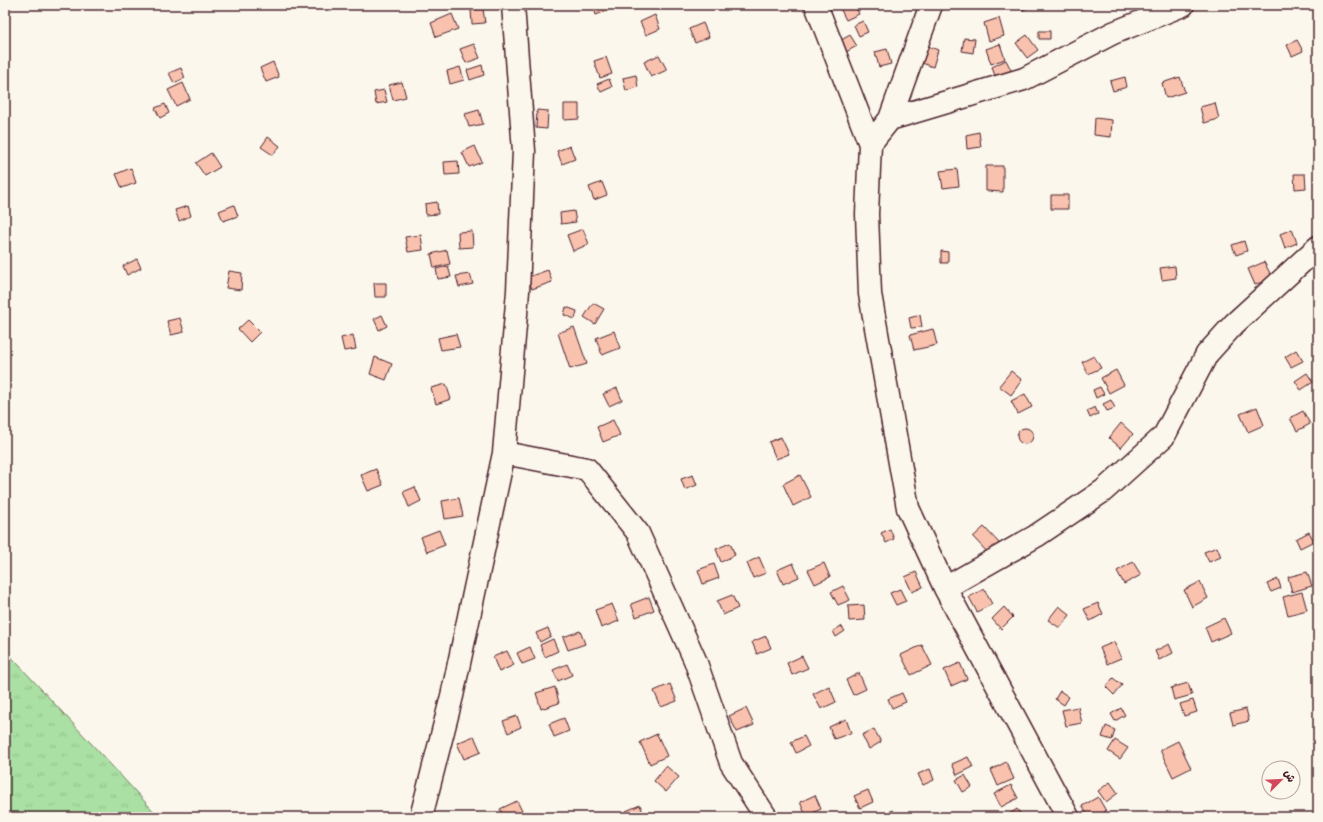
<svg xmlns="http://www.w3.org/2000/svg" width="1323" height="822" font-family="Dekko,'Playpen Sans Arabic',sans-serif">
<style>
.grass{fill:url(#grass-tufts);stroke:#7a8067}
.building{fill:#f9c2ae;stroke:#4a1f2b}
.lines{fill:none;stroke-linecap:round;stroke-linejoin:round}
.street-casing{stroke:#4a1f2b;stroke-width:25}
.street{stroke:#fbf7ec;stroke-width:22}
</style>
<defs>
<pattern id="grass-tufts" width="24" height="20" patternUnits="userSpaceOnUse"><rect width="24" height="20" fill="#aae0a3"/><path d="M3 7l-1-3M5 7V3M7 7l1-3M15 17l-1-3M17 17v-4M19 17l1-3" fill="none" stroke="#94c08c"/></pattern>
</defs>
<rect width="100%" height="100%" fill="#fbf7ec"/>
<filter id="ink" filterUnits="userSpaceOnUse"><feTurbulence type="fractalNoise" baseFrequency=".025" numOctaves="2"/><feDisplacementMap in="SourceGraphic" scale="8" xChannelSelector="R" yChannelSelector="G"/><feConvolveMatrix kernelMatrix="1 2 1 2 8 2 1 2 1" color-interpolation-filters="sRGB"/></filter>
<g filter="url(#ink)">
<path class="grass" d="M 5,650 L 159,817 L 5,817 Z"/>
<path class="building" d="M 593,5 L 608,5 L 609,10 L 596,15 Z
M 848,5 L 855,5 L 859,14 L 846,20 L 840,8 Z
M 1020,5 L 1033,5 L 1023,10 Z
M 483,9 L 485,23 L 472,24 L 471,10 Z
M 452,14 L 458,29 L 436,37 L 431,23 Z
M 655,15 L 660,29 L 646,35 L 640,22 Z
M 999,18 L 1004,36 L 989,41 L 984,23 Z
M 863,21 L 868,32 L 859,36 L 854,25 Z
M 703,23 L 709,37 L 695,43 L 689,29 Z
M 1039,31 L 1050,31 L 1050,39 L 1039,39 Z
M 850,35 L 857,46 L 844,53 L 838,42 Z
M 1027,35 L 1038,50 L 1027,58 L 1016,43 Z
M 964,38 L 975,39 L 973,53 L 962,51 Z
M 1297,40 L 1303,51 L 1292,56 L 1287,45 Z
M 474,44 L 480,58 L 466,63 L 460,49 Z
M 1000,44 L 1005,59 L 991,64 L 986,49 Z
M 928,46 L 938,50 L 933,67 L 922,63 Z
M 887,49 L 891,64 L 879,67 L 875,52 Z
M 659,55 L 667,70 L 651,77 L 644,62 Z
M 606,57 L 612,74 L 600,78 L 594,61 Z
M 1006,60 L 1012,72 L 996,79 L 992,67 Z
M 273,62 L 279,77 L 266,82 L 260,68 Z
M 482,65 L 484,75 L 470,80 L 467,70 Z
M 460,67 L 464,80 L 450,84 L 447,71 Z
M 181,68 L 185,78 L 174,83 L 169,73 Z
M 636,75 L 638,87 L 626,91 L 623,78 Z
M 1125,77 L 1127,87 L 1113,91 L 1110,81 Z
M 1180,77 L 1185,92 L 1166,98 L 1162,83 Z
M 609,79 L 612,87 L 601,92 L 597,84 Z
M 402,82 L 406,97 L 393,100 L 389,85 Z
M 183,83 L 190,99 L 176,106 L 168,90 Z
M 384,90 L 387,102 L 376,104 L 374,92 Z
M 1215,103 L 1219,119 L 1204,123 L 1200,107 Z
M 165,104 L 169,113 L 160,118 L 155,108 Z
M 564,104 L 579,104 L 579,119 L 564,120 Z
M 479,110 L 483,124 L 469,127 L 465,114 Z
M 537,110 L 548,111 L 547,129 L 536,128 Z
M 1095,118 L 1112,120 L 1111,137 L 1094,135 Z
M 979,132 L 981,147 L 967,149 L 966,135 Z
M 268,137 L 280,146 L 273,155 L 261,147 Z
M 475,146 L 482,162 L 469,167 L 462,152 Z
M 570,146 L 575,159 L 562,164 L 557,151 Z
M 211,153 L 220,167 L 205,176 L 196,163 Z
M 458,161 L 459,174 L 445,175 L 444,162 Z
M 986,166 L 1003,166 L 1003,192 L 986,191 Z
M 131,168 L 136,183 L 122,188 L 116,174 Z
M 957,169 L 959,186 L 943,188 L 940,171 Z
M 1294,174 L 1305,174 L 1306,188 L 1295,189 Z
M 602,182 L 607,195 L 594,200 L 589,187 Z
M 1051,195 L 1068,195 L 1068,209 L 1051,209 Z
M 437,202 L 438,214 L 426,215 L 425,204 Z
M 234,205 L 238,216 L 223,221 L 219,211 Z
M 188,206 L 191,216 L 179,221 L 175,210 Z
M 574,211 L 576,222 L 561,224 L 560,213 Z
M 583,229 L 589,244 L 573,251 L 567,235 Z
M 1292,229 L 1297,243 L 1285,248 L 1280,234 Z
M 472,231 L 473,247 L 459,248 L 458,232 Z
M 421,235 L 423,250 L 408,252 L 405,237 Z
M 1244,241 L 1247,251 L 1236,255 L 1232,245 Z
M 447,250 L 450,264 L 434,268 L 431,254 Z
M 941,251 L 948,252 L 948,263 L 941,263 Z
M 137,259 L 141,268 L 127,275 L 123,266 Z
M 1264,262 L 1272,277 L 1255,285 L 1248,269 Z
M 448,266 L 451,277 L 438,279 L 436,269 Z
M 1175,266 L 1176,278 L 1162,280 L 1160,268 Z
M 548,270 L 552,282 L 532,289 L 528,277 Z
M 229,271 L 242,273 L 241,290 L 226,288 Z
M 470,274 L 473,284 L 459,287 L 456,276 Z
M 374,283 L 386,283 L 386,297 L 375,297 Z
M 1318,293 L 1318,301 L 1314,299 Z
M 593,303 L 604,309 L 595,324 L 584,317 Z
M 566,307 L 577,311 L 575,319 L 564,315 Z
M 382,315 L 387,326 L 379,330 L 374,319 Z
M 920,315 L 922,327 L 911,328 L 909,318 Z
M 180,318 L 184,332 L 171,335 L 167,321 Z
M 248,320 L 260,332 L 250,342 L 238,329 Z
M 574,327 L 587,364 L 570,369 L 558,333 Z
M 933,329 L 937,345 L 914,350 L 910,335 Z
M 614,331 L 620,348 L 602,355 L 596,338 Z
M 456,334 L 460,347 L 441,350 L 438,338 Z
M 353,335 L 356,349 L 344,351 L 341,338 Z
M 1296,350 L 1303,361 L 1291,367 L 1285,357 Z
M 1094,356 L 1101,368 L 1088,374 L 1082,362 Z
M 375,357 L 392,364 L 386,380 L 370,374 Z
M 1116,370 L 1124,385 L 1109,393 L 1101,378 Z
M 1011,371 L 1022,380 L 1011,395 L 999,386 Z
M 1307,373 L 1313,382 L 1301,390 L 1295,381 Z
M 446,384 L 451,399 L 436,404 L 431,388 Z
M 1100,387 L 1104,394 L 1096,398 L 1093,390 Z
M 617,388 L 622,400 L 609,406 L 603,394 Z
M 1025,394 L 1032,407 L 1018,414 L 1011,401 Z
M 1111,400 L 1115,408 L 1107,411 L 1103,404 Z
M 1095,407 L 1098,414 L 1090,418 L 1087,411 Z
M 1257,407 L 1264,425 L 1248,432 L 1240,414 Z
M 1303,411 L 1310,424 L 1297,431 L 1290,418 Z
M 613,420 L 620,435 L 603,442 L 597,427 Z
M 1121,423 L 1133,434 L 1121,448 L 1109,438 Z
M1017 436a8 8 0 1 1 16 0a8 8 0 1 1-16 0Z
M 781,437 L 789,454 L 776,459 L 769,442 Z
M 376,469 L 383,485 L 368,491 L 361,475 Z
M 693,475 L 697,485 L 685,490 L 681,479 Z
M 800,475 L 811,497 L 793,506 L 783,484 Z
M 415,487 L 421,501 L 409,507 L 403,492 Z
M 459,498 L 463,516 L 445,519 L 442,501 Z
M 984,527 L 999,543 L 988,553 L 973,537 Z
M 890,529 L 894,539 L 886,543 L 881,533 Z
M 439,530 L 445,545 L 427,552 L 421,537 Z
M 1309,532 L 1314,541 L 1300,548 L 1296,539 Z
M 730,543 L 735,555 L 721,562 L 716,549 Z
M 1217,547 L 1221,557 L 1209,562 L 1204,552 Z
M 759,557 L 766,573 L 753,578 L 747,563 Z
M 1133,562 L 1141,575 L 1124,584 L 1117,571 Z
M 793,563 L 799,577 L 783,584 L 777,570 Z
M 824,563 L 830,577 L 815,584 L 808,570 Z
M 714,564 L 719,578 L 703,584 L 698,570 Z
M 916,572 L 923,587 L 912,592 L 905,577 Z
M 1307,572 L 1312,586 L 1292,592 L 1288,577 Z
M 1278,579 L 1281,588 L 1271,592 L 1267,584 Z
M 1200,582 L 1208,598 L 1192,607 L 1184,590 Z
M 843,586 L 850,600 L 838,605 L 831,592 Z
M 900,589 L 906,601 L 896,605 L 890,593 Z
M 984,589 L 992,604 L 977,612 L 969,597 Z
M 1302,592 L 1307,610 L 1288,615 L 1283,597 Z
M 732,595 L 738,608 L 723,615 L 717,601 Z
M 649,597 L 654,610 L 636,617 L 631,604 Z
M 1098,603 L 1103,614 L 1090,621 L 1084,609 Z
M 612,604 L 619,621 L 601,628 L 595,610 Z
M 864,605 L 865,620 L 849,621 L 848,606 Z
M 1059,606 L 1070,615 L 1060,628 L 1048,620 Z
M 1004,607 L 1013,617 L 1001,629 L 992,619 Z
M 1224,618 L 1231,633 L 1211,642 L 1205,627 Z
M 841,626 L 845,631 L 836,637 L 833,631 Z
M 548,628 L 551,636 L 540,642 L 536,633 Z
M 580,631 L 585,644 L 568,650 L 563,637 Z
M 766,636 L 771,648 L 757,654 L 752,642 Z
M 553,639 L 558,651 L 545,657 L 540,645 Z
M 1114,642 L 1121,658 L 1107,664 L 1100,648 Z
M 1169,644 L 1173,653 L 1159,660 L 1155,651 Z
M 922,645 L 932,665 L 911,675 L 901,655 Z
M 530,647 L 535,659 L 522,664 L 517,653 Z
M 507,651 L 514,665 L 499,672 L 493,657 Z
M 802,656 L 808,668 L 792,675 L 787,663 Z
M 960,663 L 967,679 L 951,686 L 944,670 Z
M 567,664 L 572,675 L 558,681 L 553,670 Z
M 859,673 L 866,689 L 853,695 L 846,680 Z
M 1113,678 L 1122,685 L 1114,695 L 1106,687 Z
M 1188,683 L 1192,695 L 1174,700 L 1171,688 Z
M 670,684 L 677,701 L 661,707 L 654,691 Z
M 829,686 L 836,702 L 821,709 L 813,694 Z
M 555,687 L 559,703 L 541,709 L 536,693 Z
M 1060,691 L 1069,697 L 1064,705 L 1055,699 Z
M 902,693 L 906,702 L 892,708 L 888,699 Z
M 1193,700 L 1197,712 L 1184,716 L 1180,704 Z
M 1078,707 L 1082,723 L 1066,726 L 1062,710 Z
M 746,708 L 754,725 L 737,732 L 729,716 Z
M 1121,708 L 1125,715 L 1115,721 L 1111,714 Z
M 1246,709 L 1249,721 L 1233,725 L 1230,713 Z
M 517,716 L 521,727 L 508,733 L 503,721 Z
M 564,718 L 569,731 L 554,737 L 549,724 Z
M 846,719 L 851,733 L 834,739 L 829,727 Z
M 1106,726 L 1115,730 L 1112,740 L 1102,737 Z
M 874,729 L 881,742 L 869,749 L 862,735 Z
M 657,734 L 667,756 L 650,764 L 640,742 Z
M 474,736 L 481,752 L 464,759 L 457,743 Z
M 804,736 L 809,746 L 796,753 L 791,742 Z
M 1115,740 L 1128,748 L 1120,759 L 1108,751 Z
M 1178,741 L 1191,768 L 1173,777 L 1160,750 Z
M 968,757 L 973,767 L 957,775 L 952,764 Z
M 1006,762 L 1014,779 L 998,786 L 991,770 Z
M 666,766 L 679,777 L 666,792 L 654,781 Z
M 930,769 L 934,780 L 923,785 L 918,774 Z
M 965,775 L 972,787 L 963,792 L 956,780 Z
M 1110,782 L 1118,793 L 1106,802 L 1098,791 Z
M 1011,785 L 1018,798 L 1001,807 L 994,794 Z
M 868,790 L 873,802 L 860,808 L 854,796 Z
M 815,795 L 821,809 L 806,816 L 800,802 Z
M 1098,797 L 1106,811 L 1096,817 L 1089,817 L 1082,806 Z
M 517,801 L 525,817 L 504,817 L 500,809 Z
M 640,805 L 645,817 L 629,817 L 626,811 Z
M 1017,809 L 1023,817 L 1005,817 Z
M 893,810 L 896,817 L 878,817 Z
M 965,814 L 966,817 L 957,817 Z"/>
<g class="lines">
<defs>
<path id="street" d="M 816,5 L 870,144
M 931,5 L 890,119 L 870,144 L 867,214 L 870,294 L 908,508 L 945,588 L 1068,817
M 890,119 L 1024,79 L 1113,33 L 1183,5
M 504,453 L 587,469 L 638,533 L 695,660 L 731,763 L 766,817
M 945,588 L 1036,536 L 1103,491 L 1164,436 L 1207,354 L 1234,324 L 1318,247
M 421,817 L 452,696 L 504,453 L 518,291 L 524,151 L 513,5"/>
</defs>
<use href="#street" class="street-casing"/>
<use href="#street" class="street"/>
</g>
</g>
<rect width="1323" height="822" fill="none" stroke="#fbf7ec" stroke-width="20"/>
<rect x="10" y="10" width="1303" height="802" fill="none" stroke="#4a1f2b" stroke-width="1.5" filter="url(#ink)"/>
<g transform="translate(1281 780) rotate(66)"><circle r="19" fill="#fbf7ec" stroke="#b4a19f"/>
<path d="M0-3L7 15L0 10L-7 15Z" fill="#d1495b"/>
<text y="-6" font-size="11" font-weight="bold" text-anchor="middle" fill="#4a1f2b">ش</text>
</g>
</svg>
